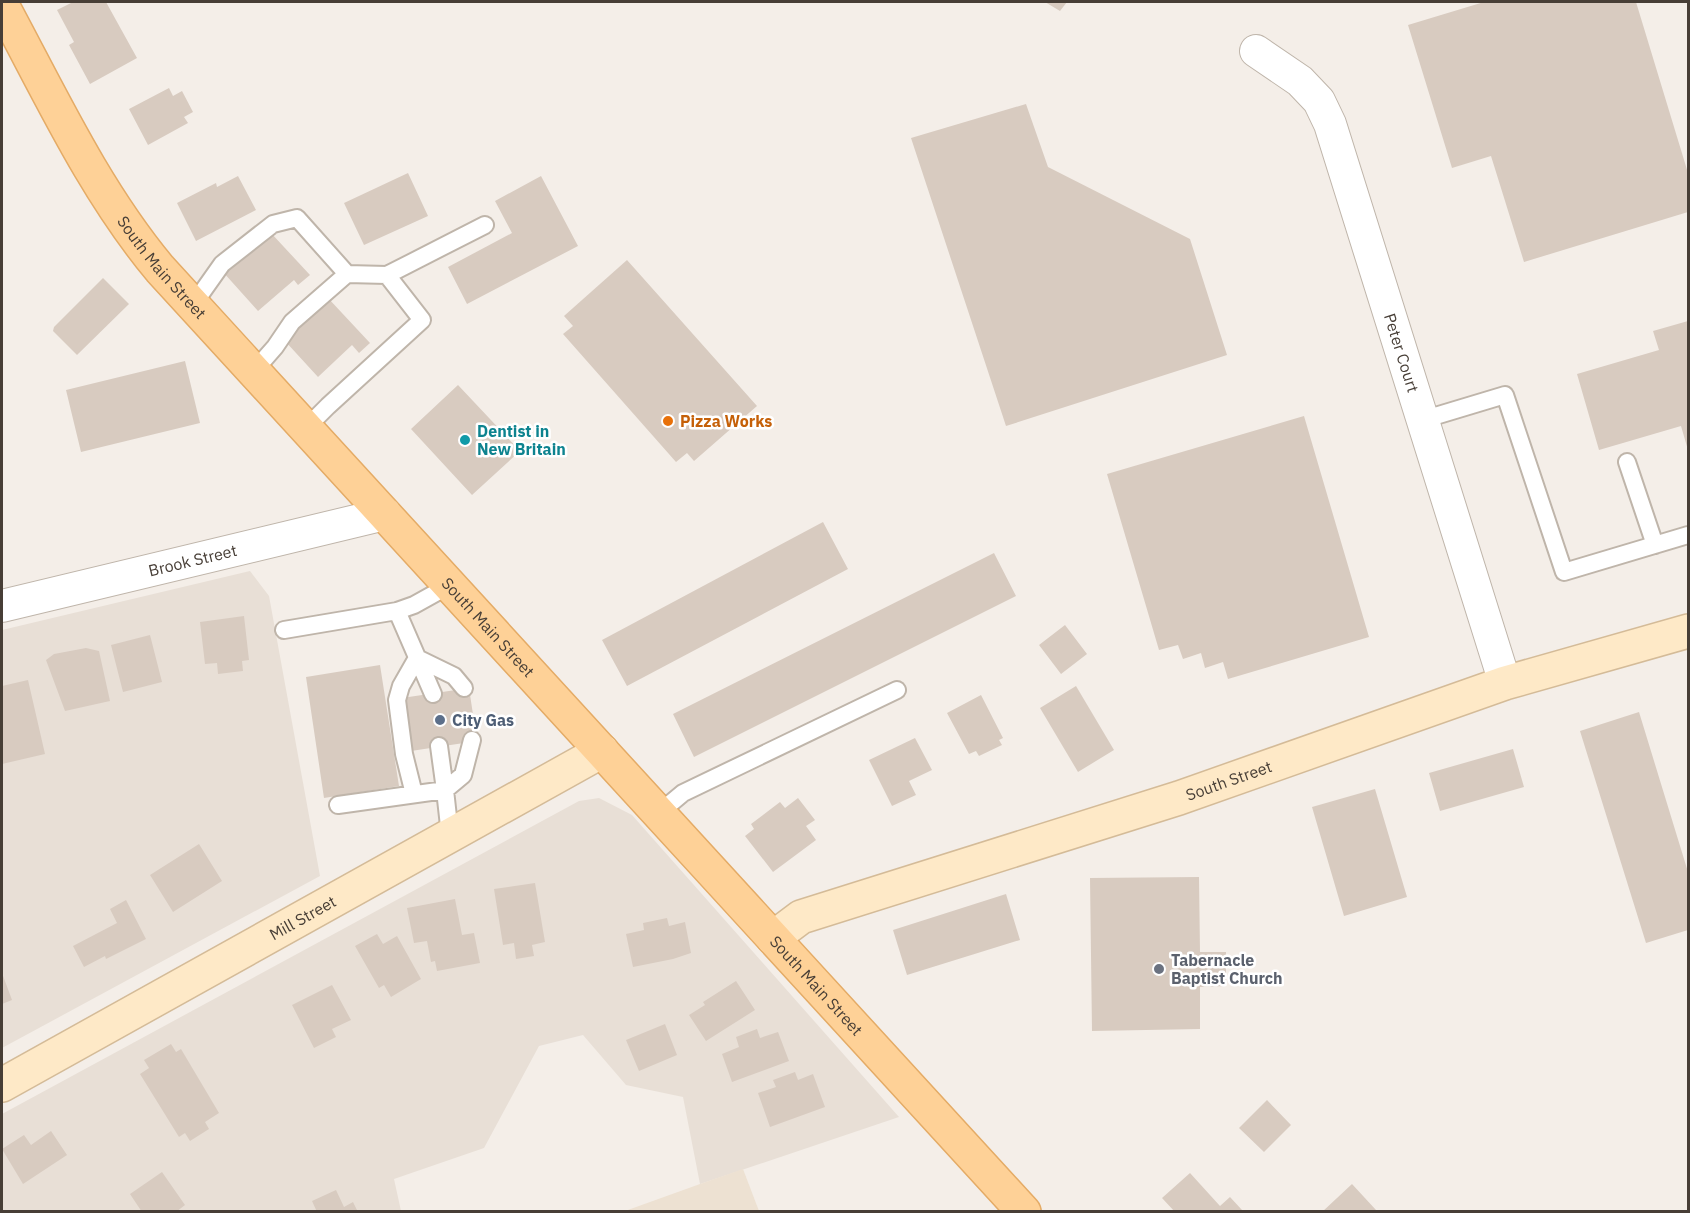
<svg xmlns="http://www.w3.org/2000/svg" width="1690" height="1213" font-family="'IBM Plex Sans',sans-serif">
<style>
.residential{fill:#e8dfd6}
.education{fill:#ede1d2}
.building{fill:#d8cbc0}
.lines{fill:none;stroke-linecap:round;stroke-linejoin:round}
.lane-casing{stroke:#bfb5aa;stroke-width:20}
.street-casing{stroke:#bfb5aa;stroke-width:34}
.secondary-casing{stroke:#d4bb98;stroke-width:36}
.primary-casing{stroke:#e4ab66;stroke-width:36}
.lane{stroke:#fff;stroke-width:16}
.street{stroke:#fff;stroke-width:32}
.secondary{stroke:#fee9c7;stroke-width:33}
.primary{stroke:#fed197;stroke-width:33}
.food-dot{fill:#e8710a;stroke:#fff;stroke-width:2}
.culture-dot{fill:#0f9aa8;stroke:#fff;stroke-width:2}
.service-dot{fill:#5c6f8a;stroke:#fff;stroke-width:2}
.worship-dot{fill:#6b7280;stroke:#fff;stroke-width:2}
.labels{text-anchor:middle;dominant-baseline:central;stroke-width:5;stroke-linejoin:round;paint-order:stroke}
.street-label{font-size:16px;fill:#473e36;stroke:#fff}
.food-label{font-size:16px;font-weight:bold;fill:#c56008;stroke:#fff;text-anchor:start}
.culture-label{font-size:16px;font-weight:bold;fill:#0d838f;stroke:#fff;text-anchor:start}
.service-label{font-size:16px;font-weight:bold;fill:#4e5e75;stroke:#fff;text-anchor:start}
.worship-label{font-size:16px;font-weight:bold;fill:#5b616d;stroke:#fff;text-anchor:start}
</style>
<rect width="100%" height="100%" fill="#f4eee8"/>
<path class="residential" d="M 250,571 L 269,596 L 320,876 L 2,1048 L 2,630 Z
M 599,798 L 632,815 L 899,1117 L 700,1184 L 683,1097 L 626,1085 L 583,1035 L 539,1046 L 484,1148 L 394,1179 L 401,1211 L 2,1212 L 2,1114 L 579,801 Z"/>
<path class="education" d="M 743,1169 L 759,1211 L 625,1211 L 700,1184 Z"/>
<path class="building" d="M 73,2 L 106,2 L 137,58 L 90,84 L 69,45 L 74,42 L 57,10 Z
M 1045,2 L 1067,2 L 1060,11 Z
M 1484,2 L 1636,2 L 1688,173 L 1688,212 L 1524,262 L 1491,156 L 1452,168 L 1408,25 Z
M 169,88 L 173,96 L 182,91 L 193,112 L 184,117 L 188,123 L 148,145 L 129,109 Z
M 1026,104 L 1048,167 L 1190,239 L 1227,355 L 1006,426 L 911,138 Z
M 408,173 L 428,216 L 364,245 L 344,203 Z
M 238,176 L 256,210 L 196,241 L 177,203 L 216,183 L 217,187 Z
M 541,176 L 578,246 L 467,304 L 448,267 L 512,233 L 495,201 Z
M 271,233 L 310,275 L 298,285 L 294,280 L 258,311 L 223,272 Z
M 627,260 L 757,406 L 694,461 L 687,453 L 676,462 L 563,334 L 573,326 L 564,316 Z
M 103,278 L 129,304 L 77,355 L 53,331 L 54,327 Z
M 328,298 L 370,343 L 359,353 L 352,345 L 318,377 L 285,341 Z
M 1688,321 L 1688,450 L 1681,426 L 1599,450 L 1577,374 L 1659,350 L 1653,331 Z
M 185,361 L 200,423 L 81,452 L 66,390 Z
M 458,385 L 520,451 L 472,495 L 411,429 Z
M 1304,416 L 1369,637 L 1228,679 L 1223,662 L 1205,668 L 1201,653 L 1183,659 L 1178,645 L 1159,650 L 1107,474 Z
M 823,522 L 848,569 L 627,686 L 602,640 Z
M 994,553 L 1016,596 L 694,757 L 673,714 Z
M 244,616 L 249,660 L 242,661 L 243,671 L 218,674 L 217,663 L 205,664 L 200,622 Z
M 1065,625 L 1087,654 L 1061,674 L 1039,645 Z
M 150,635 L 162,682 L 123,692 L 111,645 Z
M 86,648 L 99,651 L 110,701 L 65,711 L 46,660 L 54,654 Z
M 380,665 L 399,786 L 324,798 L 306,677 Z
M 28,680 L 45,754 L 2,764 L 2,686 Z
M 1076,686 L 1114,750 L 1078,772 L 1040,708 Z
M 469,688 L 477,741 L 411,751 L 402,698 Z
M 981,695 L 1003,738 L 999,740 L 1002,745 L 979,756 L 976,751 L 969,754 L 947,713 Z
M 1639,712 L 1688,872 L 1688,930 L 1646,943 L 1580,731 Z
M 915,738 L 932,770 L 909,781 L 916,795 L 892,806 L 869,760 Z
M 1513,749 L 1524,787 L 1440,811 L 1429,773 Z
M 1375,789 L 1407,897 L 1344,916 L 1312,807 Z
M 798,798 L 815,820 L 806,826 L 816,840 L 773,872 L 745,836 L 754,829 L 751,824 L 780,802 L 785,808 Z
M 199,844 L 222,881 L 173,912 L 150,875 Z
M 1199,877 L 1200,952 L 1226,952 L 1226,986 L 1200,987 L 1200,1029 L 1092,1031 L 1090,878 Z
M 535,883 L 545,942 L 532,945 L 534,956 L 516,959 L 514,943 L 503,945 L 494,889 Z
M 1006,894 L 1020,940 L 907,975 L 893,930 Z
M 455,899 L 462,935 L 474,933 L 480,963 L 437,971 L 435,961 L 431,962 L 427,941 L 414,943 L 407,908 Z
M 126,900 L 146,939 L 106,959 L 105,956 L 84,967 L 73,946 L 117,923 L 110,909 Z
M 667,918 L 669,926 L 685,922 L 691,953 L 673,959 L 633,967 L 626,934 L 644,930 L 643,923 Z
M 377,934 L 383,944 L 397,936 L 421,979 L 391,997 L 384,985 L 379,988 L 355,946 Z
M 2,973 L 12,1000 L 2,1004 Z
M 736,981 L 755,1010 L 706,1041 L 689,1015 L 705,1005 L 703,1002 Z
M 332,985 L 351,1020 L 332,1029 L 336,1037 L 314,1048 L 292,1005 Z
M 665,1024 L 677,1055 L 639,1071 L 626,1040 Z
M 757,1029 L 760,1038 L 778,1032 L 789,1061 L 732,1082 L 722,1054 L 739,1047 L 736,1037 Z
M 171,1044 L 176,1052 L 181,1049 L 219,1113 L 205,1122 L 209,1129 L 190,1141 L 185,1133 L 179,1137 L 140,1074 L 149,1068 L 144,1060 Z
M 795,1072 L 798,1080 L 813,1074 L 825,1107 L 770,1127 L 758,1093 L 776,1087 L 773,1080 Z
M 1267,1100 L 1291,1125 L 1264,1152 L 1239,1128 Z
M 51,1131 L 67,1155 L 23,1184 L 2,1149 L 24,1135 L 31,1145 Z
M 162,1172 L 185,1205 L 176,1212 L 142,1212 L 130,1194 Z
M 1190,1173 L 1220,1206 L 1230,1197 L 1242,1210 L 1239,1212 L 1175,1212 L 1162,1198 Z
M 1352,1184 L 1376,1210 L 1374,1212 L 1322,1212 Z
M 336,1190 L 344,1207 L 353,1202 L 358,1212 L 317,1212 L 312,1201 Z"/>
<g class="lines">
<defs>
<path id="lane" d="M 193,305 L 222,264 L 273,224 L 297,218 L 347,274 L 387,275
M 254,371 L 275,347 L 292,322 L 347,274
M 1422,420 L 1505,395 L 1564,572 L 1688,535
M 306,428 L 328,406 L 422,320 L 387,275 L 485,225
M 1627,462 L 1655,545
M 397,611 L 433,694
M 284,630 L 397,611 L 414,605 L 450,585
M 439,746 L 445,790
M 445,790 L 463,775 L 472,740
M 414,794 L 404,754 L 397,700 L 401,686 L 417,658 L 454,676 L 464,688
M 338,805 L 445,790 L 450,835
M 659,813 L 683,793 L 897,690"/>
<g id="street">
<path id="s1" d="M 1256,51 L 1300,81 L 1319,101 L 1330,124 L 1505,683"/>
<path id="s2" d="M 2,606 L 385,514"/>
</g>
<g id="secondary">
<path id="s3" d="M 773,938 L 801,917 L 1179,798 L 1505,683 L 1688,631"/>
<path id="s4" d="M 2,1085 L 602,751"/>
</g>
<g id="primary">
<path id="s5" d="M 2,5 C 50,94 94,190 160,269 L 1024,1212"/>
</g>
</defs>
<use href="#lane" class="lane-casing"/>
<use href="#street" class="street-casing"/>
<use href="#secondary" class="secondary-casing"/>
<use href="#primary" class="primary-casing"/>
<use href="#lane" class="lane"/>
<use href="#street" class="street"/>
<use href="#secondary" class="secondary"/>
<use href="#primary" class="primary"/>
</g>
<circle class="food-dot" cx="668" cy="421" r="6"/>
<circle class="culture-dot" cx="465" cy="440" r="6"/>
<circle class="service-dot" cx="440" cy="720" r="6"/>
<circle class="worship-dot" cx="1159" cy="969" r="6"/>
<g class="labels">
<g class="street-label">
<text stroke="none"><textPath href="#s5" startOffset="308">South Main Street</textPath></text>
<text stroke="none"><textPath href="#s1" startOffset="346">Peter Court</textPath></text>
<text stroke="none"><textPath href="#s2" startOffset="196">Brook Street</textPath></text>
<text stroke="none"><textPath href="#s5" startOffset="794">South Main Street</textPath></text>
<text stroke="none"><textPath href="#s3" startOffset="484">South Street</textPath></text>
<text stroke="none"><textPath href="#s4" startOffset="344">Mill Street</textPath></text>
<text stroke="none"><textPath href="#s5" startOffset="1280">South Main Street</textPath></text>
</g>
<g class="food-label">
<text x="680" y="421">Pizza Works</text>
</g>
<g class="culture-label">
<text x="477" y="431">Dentist in<tspan x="477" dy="18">New Britain</tspan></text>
</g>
<g class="service-label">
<text x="452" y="720">City Gas</text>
</g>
<g class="worship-label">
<text x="1171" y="960">Tabernacle<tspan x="1171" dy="18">Baptist Church</tspan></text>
</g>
</g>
<rect width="1690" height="1213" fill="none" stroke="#473e36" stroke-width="6"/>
</svg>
